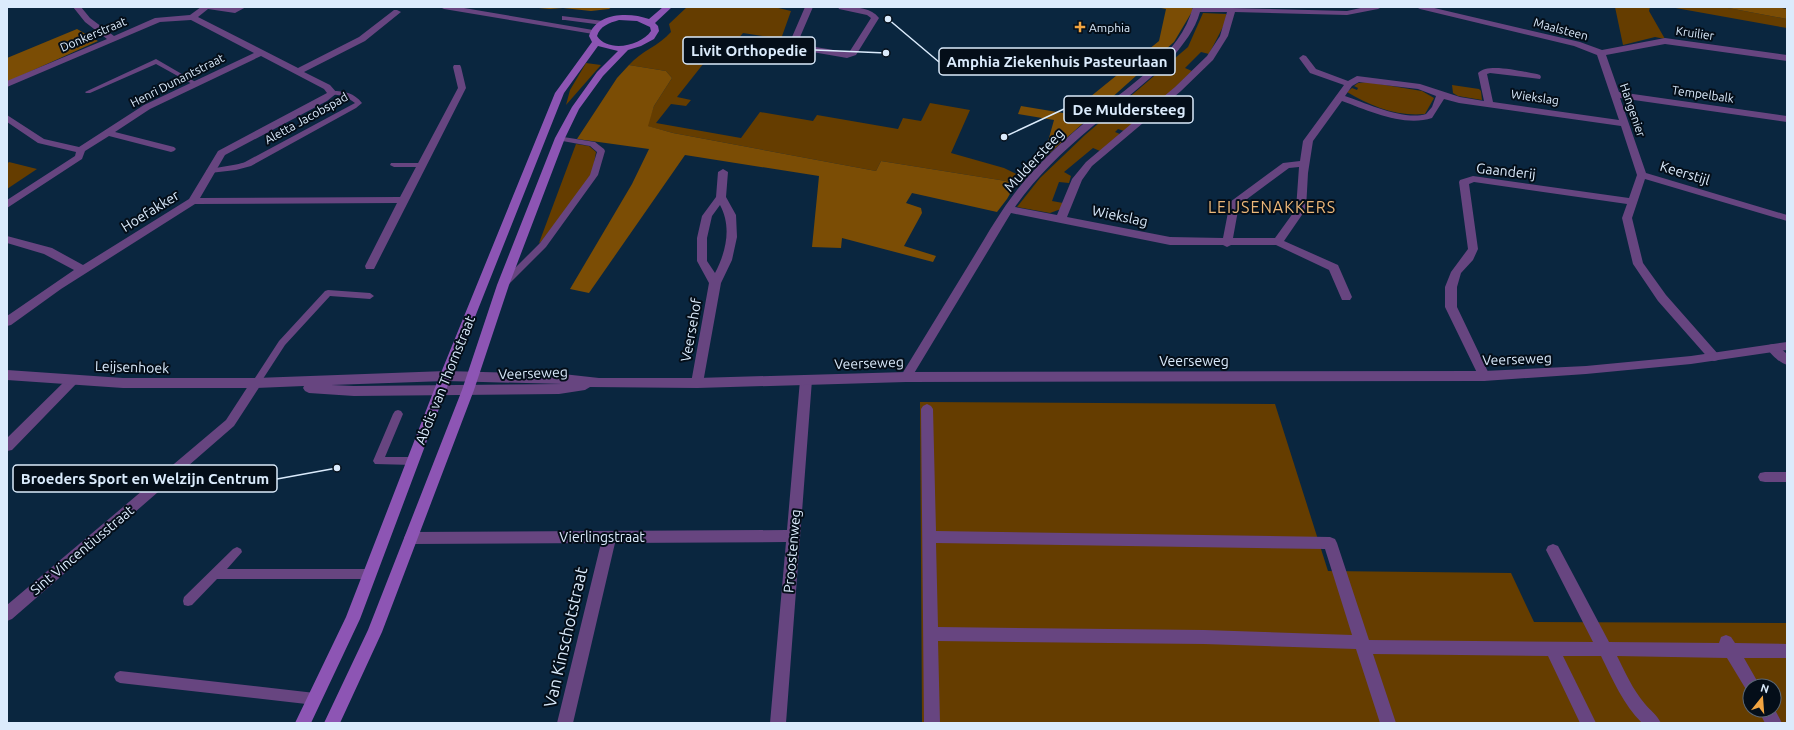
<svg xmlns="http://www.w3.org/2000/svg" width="1794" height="730" font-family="Ubuntu,sans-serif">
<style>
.green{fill:#653d00;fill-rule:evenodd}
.forest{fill:#7b4d05}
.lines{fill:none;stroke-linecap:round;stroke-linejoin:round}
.service{fill:#674580;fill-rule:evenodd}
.pedestrian{fill:#674580;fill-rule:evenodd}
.minor{fill:#674580;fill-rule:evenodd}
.tertiary{fill:#674580;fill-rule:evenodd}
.secondary{fill:#8d55b4;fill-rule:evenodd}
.poi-dot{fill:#f2a541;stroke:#040e19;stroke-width:1.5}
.labels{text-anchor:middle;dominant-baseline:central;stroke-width:4;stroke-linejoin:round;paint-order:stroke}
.far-poi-label{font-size:12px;fill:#dbebfc;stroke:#040e19;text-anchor:start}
.far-street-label{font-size:12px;fill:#dbebfc;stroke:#040e19}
.street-label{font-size:14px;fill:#dbebfc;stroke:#040e19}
.quarter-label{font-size:16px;letter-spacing:1px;fill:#ecb779;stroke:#040e19}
.near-street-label{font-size:17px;fill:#dbebfc;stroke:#040e19}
.leader{fill:none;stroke:#dbebfc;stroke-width:1.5}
.callout-dot{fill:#dbebfc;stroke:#040e19;stroke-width:1.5}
.callout{fill:#040e19;stroke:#dbebfc;stroke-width:1.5}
.callout-label{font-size:15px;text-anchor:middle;font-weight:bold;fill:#dbebfc}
</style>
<rect width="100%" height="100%" fill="#0a263f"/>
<path class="green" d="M 687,7 L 774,7 L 791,11 L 781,39 L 743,33 L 728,51 L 715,49 L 677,97 L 691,100 L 686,106 L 671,104 L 656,123 L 741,138 L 760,112 L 813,121 L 817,115 L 898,129 L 903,118 L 921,121 L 930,103 L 970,110 L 951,153 L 1004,168 L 1023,177 L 1015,185 L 1006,181 L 881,161 L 876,171 L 673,133 L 647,126 L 654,106 L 672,78 L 666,71 L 629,65 C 641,51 659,46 671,32 L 669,24 Z
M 1615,7 L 1650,7 L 1649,11 L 1665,39 L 1655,37 L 1623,45 Z
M 1670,7 L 1723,7 L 1787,19 L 1787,28 Z
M 1203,13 L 1226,14 L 1226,21 L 1209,54 L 1201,52 L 1185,68 L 1192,71 L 1163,99 L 1155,96 L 1128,117 L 1136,121 L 1124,131 L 1118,129 L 1115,132 L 1120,134 L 1100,151 L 1093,148 L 1064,172 L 1071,176 L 1069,183 L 1059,182 L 1052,201 L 1063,203 L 1061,209 L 1050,213 L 1017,207 L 1040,178 L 1085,135 L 1188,47 Z
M 586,63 L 601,65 L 566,105 L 570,90 Z
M 1367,82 L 1422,91 L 1434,98 L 1425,114 C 1398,117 1370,106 1347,92 L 1352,88 L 1357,90 L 1358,88 L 1354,86 L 1358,83 Z
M 1452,85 L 1479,89 L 1481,91 L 1482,100 L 1458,96 L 1453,93 Z
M 576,144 L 589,146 L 596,152 L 592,175 L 541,242 L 539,243 Z
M 9,162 L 37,169 L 7,189 L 7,164 Z
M 920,402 L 1275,404 L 1328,571 L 1511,573 L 1534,622 L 1787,623 L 1787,723 L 922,723 ZM 1750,686 L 1774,686 L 1774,710 L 1750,710 Z"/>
<path class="forest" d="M 527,7 L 612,7 L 609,9 L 591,11 L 563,8 L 550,9 Z
M 1156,7 L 1192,7 L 1193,10 L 1174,42 L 1043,159 L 1054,120 L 1018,114 L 1021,106 L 1069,114 L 1159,41 L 1166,9 Z
M 1723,7 L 1776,7 L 1787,9 L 1787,19 Z
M 77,29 L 98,41 L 7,82 L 7,58 Z
M 629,65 L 666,71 L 672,78 L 654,106 L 648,126 L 673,133 L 876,171 L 881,161 L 1006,181 L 1015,185 L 1007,199 L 997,212 L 912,193 L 906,203 L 921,208 L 922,213 L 904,246 L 936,256 L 933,262 L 842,238 L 841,248 L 812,247 L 819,176 L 685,155 L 589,293 L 570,289 L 632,184 L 649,149 L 577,139 L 617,78 Z"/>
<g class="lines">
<path class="service" d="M 156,59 L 199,84 L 198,85 L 194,85 L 156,64 L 90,93 L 86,93 L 85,92 Z
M 332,91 C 345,91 354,93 362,103 L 356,108 L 251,166 L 236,170 L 210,173 L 206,171 C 212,167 236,166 245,162 L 355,103 L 345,96 L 330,94 L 330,92 Z
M 557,136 L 595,142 L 604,149 L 605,151 L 598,175 L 546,247 L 507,286 L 501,286 L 500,284 L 501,282 L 540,243 L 590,175 L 597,152 L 590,146 L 557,140 Z
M 391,163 L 421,163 L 425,165 L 421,167 L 394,167 L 390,165 Z
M 328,290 L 370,293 L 374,296 L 370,299 L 330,296 L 285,345 L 259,385 L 253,385 L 251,383 L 253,381 L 279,341 L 325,291 Z
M 398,410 L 401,411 L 403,414 L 385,457 L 413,457 L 416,458 L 418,461 L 416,464 L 413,465 L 375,464 L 373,461 L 393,414 L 395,411 Z
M 237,547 L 241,549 L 242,552 L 227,569 L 370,569 L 374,571 L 375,574 L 374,577 L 370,579 L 217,579 L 192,605 L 188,606 L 184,605 L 183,601 L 184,597 L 233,549 Z
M 120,671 L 315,693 L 319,695 L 321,699 L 319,703 L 315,705 L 120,683 L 116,681 L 114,677 L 116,673 Z"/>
<path class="pedestrian" d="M 927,404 L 931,406 L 933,409 L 936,531 L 1330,537 L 1335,539 L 1337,543 L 1369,640 L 1593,642 L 1546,550 L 1548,546 L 1553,544 L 1558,546 L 1609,642 L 1719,643 L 1721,637 L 1726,635 L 1731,637 L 1735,643 L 1787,644 L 1787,658 L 1744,658 L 1760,686 L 1750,686 L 1750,693 L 1747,691 L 1727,658 L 1617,656 C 1625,672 1633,690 1645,704 C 1650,710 1657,715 1661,723 L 1642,723 C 1623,704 1613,680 1601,656 L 1563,656 L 1596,723 L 1580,723 L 1548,656 L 1373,654 L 1396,723 L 1380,723 L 1356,649 L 1204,644 L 938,641 L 940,723 L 924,723 L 921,409 L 923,406 ZM 936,543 L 1325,549 L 1352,635 L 1204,630 L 938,627 Z
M 1774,708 L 1782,723 L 1765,723 L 1758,710 L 1774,710 Z"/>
<path class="minor" d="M 73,7 L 81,7 L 90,18 L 114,36 L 155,18 L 190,15 L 201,7 L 234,8 L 246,7 L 235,13 L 208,9 L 198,17 L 298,68 L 359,37 L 394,10 L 397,10 L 401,12 L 365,41 L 304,72 L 330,85 L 337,93 L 327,101 L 225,155 L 200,198 L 400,197 L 458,88 L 453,67 L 454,65 L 460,65 L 461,67 L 466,88 L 374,269 L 366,269 L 365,266 L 397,203 L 195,204 L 61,289 L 11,325 L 7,326 L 7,316 L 74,270 L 44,254 L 7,243 L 7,236 L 52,248 L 83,265 L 189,199 L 218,151 L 327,93 L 324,89 L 261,56 L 150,109 L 115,132 L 174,147 L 176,149 L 174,151 L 171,152 L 109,136 L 85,151 L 82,159 L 7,208 L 7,200 L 75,156 L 76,152 L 38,143 L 7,122 L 7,115 L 44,139 L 79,147 L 144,105 L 254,53 L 191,20 L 160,22 L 7,87 L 7,81 L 107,39 L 85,22 Z
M 805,7 L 813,7 L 797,44 L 846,52 L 850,51 L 871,18 L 867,15 L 839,9 L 838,7 C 852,7 870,6 879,18 L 856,55 L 847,58 L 795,49 L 789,44 Z
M 1193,7 L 1347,11 L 1365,7 L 1382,7 L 1378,9 L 1347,15 L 1235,12 L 1228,36 L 1213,60 L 1181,91 L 1092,166 L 1082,180 L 1067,217 L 1170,237 L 1223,238 L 1230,202 L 1283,163 L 1300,161 L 1303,141 L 1344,85 L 1310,73 L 1299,58 L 1303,55 L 1306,56 L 1316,69 L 1348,81 L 1357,76 L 1420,84 L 1460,97 L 1484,101 L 1478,73 C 1488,62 1523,72 1537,74 L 1540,75 L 1541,77 L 1540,79 L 1490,73 L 1487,74 L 1493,102 L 1619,120 L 1597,55 L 1574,46 L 1420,9 L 1416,7 L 1430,7 L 1580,42 L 1602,50 L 1665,38 L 1787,55 L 1787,61 L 1665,44 L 1606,55 L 1619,92 L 1787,116 L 1787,122 L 1620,98 L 1646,173 L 1787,215 L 1787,221 L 1645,179 L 1632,218 L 1643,263 L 1666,295 L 1718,354 L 1720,357 L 1718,360 L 1714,361 L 1710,360 L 1658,301 L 1633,264 L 1622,218 L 1627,204 L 1474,182 L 1469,184 L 1478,249 L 1473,260 L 1461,273 L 1457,287 L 1457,307 L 1490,376 L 1488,379 L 1484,381 L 1480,379 L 1445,307 L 1445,287 L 1451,272 L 1468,249 L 1459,182 L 1460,180 L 1473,176 L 1629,198 L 1637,175 L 1621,126 L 1459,103 L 1444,99 L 1432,118 C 1404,127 1369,111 1342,101 L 1313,141 L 1308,173 L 1306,209 L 1284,241 L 1338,265 L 1352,297 L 1350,300 L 1342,300 L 1329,270 L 1276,245 L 1231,245 L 1227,247 L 1223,245 L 1170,245 L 1011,213 L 910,380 L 906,382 L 902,380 L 900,377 L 902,374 C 924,338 946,302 968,266 C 984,240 999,213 1017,190 C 1040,161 1067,137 1095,114 C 1131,84 1180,55 1193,7 ZM 1200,12 L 1227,12 L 1220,36 L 1207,56 L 1175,87 L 1086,162 L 1072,179 L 1057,215 L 1015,207 C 1057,147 1120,108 1172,58 C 1184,43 1195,30 1200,12 ZM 1359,82 L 1418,89 L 1436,96 L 1432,107 L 1426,114 C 1404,121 1366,103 1345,96 L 1352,86 ZM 1299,167 L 1296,209 L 1275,238 L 1233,238 L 1239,205 L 1289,168 Z
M 723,169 L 728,172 L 726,197 L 736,215 L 737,237 L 732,260 L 721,283 L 703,383 L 701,386 L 697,388 L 693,386 L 691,383 L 709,283 L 697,261 L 697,238 L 702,216 L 716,197 L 718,172 ZM 720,205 C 732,227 726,252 715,273 L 707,261 L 707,238 L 712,216 Z
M 1773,344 L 1777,345 L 1787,354 L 1787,365 C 1780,363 1771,355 1767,348 L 1769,345 Z
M 73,375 L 77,377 L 79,380 L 77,383 L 12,450 L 7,451 L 7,438 L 69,377 Z
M 806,375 L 810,377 L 812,380 L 786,723 L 770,723 L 786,542 L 615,543 L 573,723 L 557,723 L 601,543 L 411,544 L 406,542 L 404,538 L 406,534 L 411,532 L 787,530 L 800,380 L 802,377 Z
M 256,378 L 260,380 L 262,383 L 234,426 L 12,619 L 7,621 L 7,605 L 226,420 L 252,380 Z
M 1765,472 L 1787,472 L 1787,482 L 1765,482 L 1760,481 L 1758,477 L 1760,473 Z"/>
<path class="tertiary" d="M 440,7 L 458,7 L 593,30 L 597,32 L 593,34 L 444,9 Z
M 562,16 L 603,21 L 607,23 L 603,25 L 565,20 L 562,20 Z
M 1787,342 L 1787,350 L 1691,364 L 1586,374 L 1484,381 L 906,382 L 697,388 L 590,387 L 585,390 L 559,394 L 354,396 L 309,393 L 305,391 L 303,388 L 304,386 L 256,388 L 123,388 L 7,380 L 7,370 L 123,378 L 256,378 L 446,371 L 563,374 L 599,378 L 697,378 L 906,372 L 1484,371 L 1586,366 L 1691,356 ZM 446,381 L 563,384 L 564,384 L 354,386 L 331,385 Z"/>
<path class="secondary" d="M 663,7 L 672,7 L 655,23 L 658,26 L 659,31 L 654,39 L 641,46 L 628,50 L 603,76 L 579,109 L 565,138 L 509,285 L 474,390 L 382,632 L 340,723 L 324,723 L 368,630 L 462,390 L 497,285 L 555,138 L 572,107 L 597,72 L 618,51 L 598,46 L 564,93 L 446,390 L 360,619 L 311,723 L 295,723 L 346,617 L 434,390 L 555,93 L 592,42 L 589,36 C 596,12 630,12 649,19 ZM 619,20 L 637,21 L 650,27 L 651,31 C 641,46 608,53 597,36 C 600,26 609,23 619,20 Z"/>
</g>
<path class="poi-dot" d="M1078 21h4v4h4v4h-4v4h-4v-4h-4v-4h4z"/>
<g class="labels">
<g class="far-poi-label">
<text x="1089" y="27">Amphia</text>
</g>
<g class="far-street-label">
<text transform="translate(1561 29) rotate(15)">Maalsteen</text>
<text transform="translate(1695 33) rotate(8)">Kruilier</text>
<text transform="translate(93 34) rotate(-23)">Donkerstraat</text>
<text transform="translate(177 80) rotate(-27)">Henri Dunantstraat</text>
<text transform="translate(1703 94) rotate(8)">Tempelbalk</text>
<text transform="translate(1535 97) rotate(8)">Wiekslag</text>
<text transform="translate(1633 110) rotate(71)">Hangenier</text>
<text transform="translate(306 118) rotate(-29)">Aletta Jacobspad</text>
</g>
<g class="street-label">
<text transform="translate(1034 160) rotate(-47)">Muldersteeg</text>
<text transform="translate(1506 171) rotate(6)">Gaanderij</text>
<text transform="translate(1685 173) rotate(17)">Keerstijl</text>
<text transform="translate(150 211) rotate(-32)">Hoefakker</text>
<text transform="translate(1120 216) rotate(12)">Wiekslag</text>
<text transform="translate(691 330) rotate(-80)">Veersehof</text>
<text transform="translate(1517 359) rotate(-2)">Veerseweg</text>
<text x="1194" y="361">Veerseweg</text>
<text transform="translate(869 363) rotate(-2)">Veerseweg</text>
<text transform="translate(132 367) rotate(2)">Leijsenhoek</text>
<text transform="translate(533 373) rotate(-2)">Veerseweg</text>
<text transform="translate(445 380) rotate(-68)">Abdis van Thornstraat</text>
<text x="602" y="537">Vierlingstraat</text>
<text transform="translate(82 550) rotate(-40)">Sint Vincentiusstraat</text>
<text transform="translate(792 551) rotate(-85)">Proostenweg</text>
</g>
<g class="quarter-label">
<text x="1272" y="207">LEIJSENAKKERS</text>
</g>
<g class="near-street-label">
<text transform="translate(565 637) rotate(-77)">Van Kinschotstraat</text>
</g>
</g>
<path class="leader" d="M886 53L815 50M888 19L939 62M1004 137L1064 109M337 468L277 479"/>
<g class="callout-dot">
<circle cx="886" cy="53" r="4"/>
<circle cx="888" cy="19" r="4"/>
<circle cx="1004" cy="137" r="4"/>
<circle cx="337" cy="468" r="4"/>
</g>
<g class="callout">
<rect x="683" y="37" width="132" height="27" rx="4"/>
<rect x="939" y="48" width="236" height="27" rx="4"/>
<rect x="1064" y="96" width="129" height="27" rx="4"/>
<rect x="13" y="465" width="264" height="27" rx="4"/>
</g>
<g class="callout-label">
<text x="749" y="56">Livit Orthopedie</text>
<text x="1057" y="67">Amphia Ziekenhuis Pasteurlaan</text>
<text x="1129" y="115">De Muldersteeg</text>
<text x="145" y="484">Broeders Sport en Welzijn Centrum</text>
</g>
<rect width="1794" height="730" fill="none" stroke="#dbebfc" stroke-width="16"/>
<g transform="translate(1762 698) rotate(17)"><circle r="19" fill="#040e19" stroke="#5a6674"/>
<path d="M0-3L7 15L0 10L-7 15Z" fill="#f2a541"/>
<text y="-6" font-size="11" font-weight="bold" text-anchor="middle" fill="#dbebfc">N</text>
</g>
</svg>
